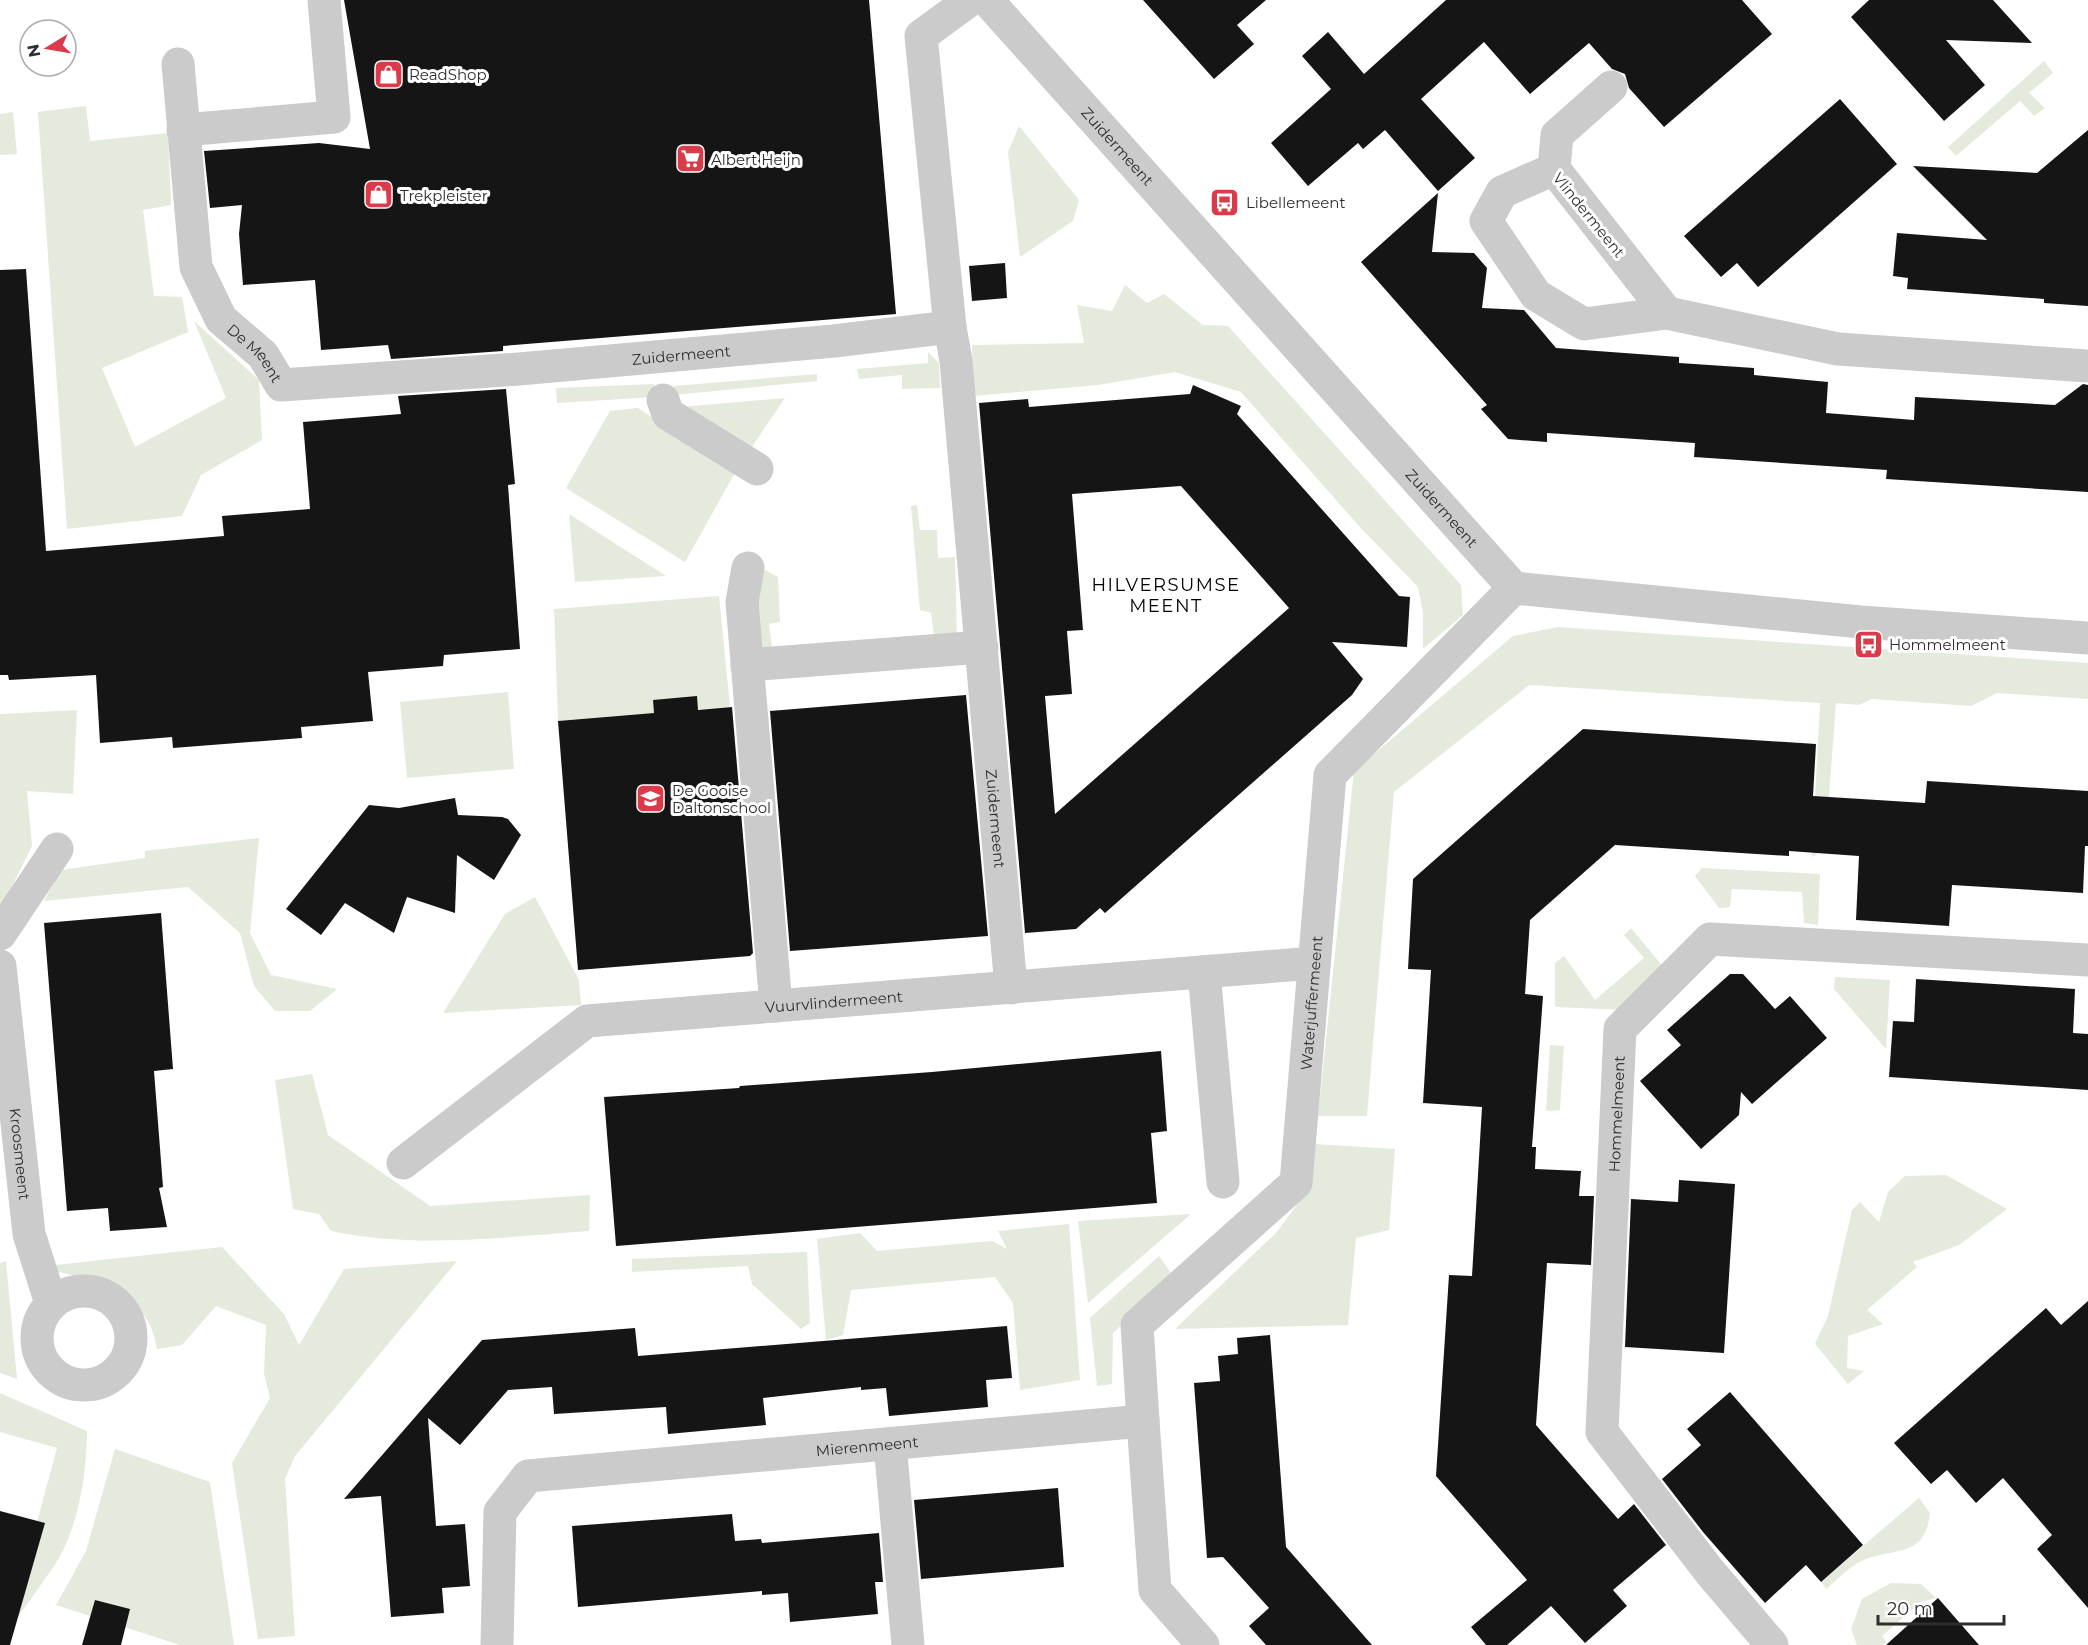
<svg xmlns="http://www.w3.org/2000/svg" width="2088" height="1645" font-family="Montserrat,sans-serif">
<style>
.green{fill:#e4eadc}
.building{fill:#151515;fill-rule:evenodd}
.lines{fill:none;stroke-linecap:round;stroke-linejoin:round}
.minor{stroke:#cbcbcb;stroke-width:33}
.labels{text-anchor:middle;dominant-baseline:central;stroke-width:6;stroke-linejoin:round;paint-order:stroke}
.poi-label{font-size:15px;fill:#2e2e2e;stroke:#fff;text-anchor:start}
.street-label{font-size:15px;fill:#2e2e2e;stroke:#fff}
.quarter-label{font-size:18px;letter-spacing:1.5px;fill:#000;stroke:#fff}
</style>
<rect width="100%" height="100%" fill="#fff"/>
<path class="green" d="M 2044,61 L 2053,73 L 2029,93 L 2045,108 L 2034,116 L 2020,101 L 1956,156 L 1948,147 Z
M 86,106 L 90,141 L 168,133 L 171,205 L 143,210 L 154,296 L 182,297 L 188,332 L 102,368 L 135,447 L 226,398 L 194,321 L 259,380 L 262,440 L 201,475 L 182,516 L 67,529 L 38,112 Z
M 13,112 L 17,154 L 0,155 L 0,114 Z
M 1019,126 L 1079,200 L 1073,221 L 1020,257 L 1008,152 Z
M 1125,285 L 1147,303 L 1164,294 L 1203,325 L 1228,326 L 1461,585 L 1463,615 L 1423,649 L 1423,613 L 1418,587 L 1358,525 L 1241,392 L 1175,372 L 1098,385 L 973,396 L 972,345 L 1084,343 L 1077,305 L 1112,311 Z
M 928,352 L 939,363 L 940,388 L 902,389 L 902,375 L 859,379 L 857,369 L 928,363 Z
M 817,374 L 817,381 L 673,395 L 674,386 Z
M 654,384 L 655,397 L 557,403 L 556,388 Z
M 785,398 L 751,448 L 681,407 Z
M 638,408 L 736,471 L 685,562 L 566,488 L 610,411 Z
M 917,505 L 920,530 L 937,530 L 938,558 L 955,557 L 957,637 L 935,644 L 931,613 L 920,610 L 911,506 Z
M 569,514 L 666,576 L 575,582 Z
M 765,570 L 778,577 L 780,622 L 769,624 L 773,656 L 756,657 L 752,592 Z
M 719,596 L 730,707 L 558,721 L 554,609 Z
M 1558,627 L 2088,663 L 2088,699 L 1997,693 L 1971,706 L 1872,699 L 1859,705 L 1836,703 L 1825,850 L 1812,857 L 1820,703 L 1529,685 L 1394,792 L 1367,1116 L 1318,1116 L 1354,771 L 1513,636 Z
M 508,692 L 514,769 L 407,778 L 400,702 Z
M 77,710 L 73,794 L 27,791 L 32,846 L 0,910 L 0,714 Z
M 259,838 L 250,933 L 271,975 L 337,989 L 310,1011 L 275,1011 L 254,986 L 240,933 L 188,887 L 44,901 L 61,870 L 145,858 L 145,851 Z
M 1702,868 L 1820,874 L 1818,925 L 1804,923 L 1802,892 L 1732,889 L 1730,907 L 1719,908 L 1695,876 Z
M 535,897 L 579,980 L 581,1005 L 443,1013 L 505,914 Z
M 1631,928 L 1665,969 L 1626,1010 L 1555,1007 L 1555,963 L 1564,956 L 1595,1000 L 1644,958 L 1624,935 Z
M 1835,977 L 1890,980 L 1886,1049 L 1834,989 Z
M 1550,1045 L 1564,1046 L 1560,1110 L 1546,1111 Z
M 312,1074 L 328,1135 L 430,1206 L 590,1195 L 589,1231 C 504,1237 416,1249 331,1231 L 319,1214 L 293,1209 L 275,1080 Z
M 1315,1144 L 1395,1149 L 1389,1230 L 1356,1238 L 1348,1325 L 1175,1329 L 1276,1233 L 1310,1187 Z
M 1946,1175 L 2007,1209 L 1959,1245 L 1913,1262 L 1917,1267 L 1867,1310 L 1883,1324 L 1848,1336 L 1847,1368 L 1864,1371 L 1848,1384 L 1815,1344 L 1828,1316 L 1852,1210 L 1860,1202 L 1879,1222 L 1888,1192 L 1905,1176 Z
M 1191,1214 L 1088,1303 L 1078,1221 Z
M 1069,1224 L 1080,1380 L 1020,1390 L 1013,1303 L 995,1277 L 851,1290 L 843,1335 L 826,1340 L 817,1239 L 860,1233 L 877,1251 L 992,1241 L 1007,1249 L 998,1231 Z
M 222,1247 L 284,1314 L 299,1345 L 344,1269 L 457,1261 L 295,1456 L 285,1479 L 295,1636 L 258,1639 L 232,1463 L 270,1398 L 264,1374 L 266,1325 L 216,1306 L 182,1345 L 157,1349 C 150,1295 101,1283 56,1271 L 55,1265 Z
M 807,1252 L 810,1323 L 801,1329 L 752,1284 L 748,1266 L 632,1272 L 632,1259 Z
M 1159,1256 L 1173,1276 L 1113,1333 L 1112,1384 L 1097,1386 L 1090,1318 Z
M 6,1261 L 17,1379 L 0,1373 L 0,1263 Z
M 0,1393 L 87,1431 C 87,1471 79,1523 59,1558 C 46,1579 30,1599 16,1620 L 10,1622 L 57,1448 L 0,1432 Z
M 115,1449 L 210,1482 L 234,1645 L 180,1645 L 56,1605 L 86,1551 Z
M 1919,1498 L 1930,1513 C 1925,1562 1890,1545 1858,1563 C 1847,1569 1836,1581 1826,1589 L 1821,1582 Z
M 1891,1583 L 1921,1584 L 1936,1598 L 1921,1602 L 1882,1636 L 1886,1642 L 1883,1645 L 1857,1645 L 1851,1629 L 1862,1599 Z"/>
<path class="building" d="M 344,0 L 869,0 L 896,314 L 503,346 L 503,351 L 391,359 L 388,345 L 321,350 L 315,280 L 243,285 L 239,234 L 242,205 L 210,208 L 204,151 L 319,143 L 370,149 Z
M 1143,0 L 1266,0 L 1237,25 L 1254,44 L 1214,79 Z
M 1446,0 L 1742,0 L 1772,34 L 1664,127 L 1629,88 L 1625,74 L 1612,69 L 1589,43 L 1530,94 L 1484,42 L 1421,99 L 1475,158 L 1438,191 L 1385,130 L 1363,149 L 1358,143 L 1308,186 L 1271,143 L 1331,89 L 1302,56 L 1328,32 L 1364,74 Z
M 1869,0 L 1993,0 L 2032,43 L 1946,40 L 1985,85 L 1944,121 L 1851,17 Z
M 1840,99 L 1897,164 L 1758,287 L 1737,263 L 1721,277 L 1684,236 Z
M 2088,130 L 2088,306 L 2044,303 L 2044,299 L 1907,289 L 1908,278 L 1893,276 L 1897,233 L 1987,240 L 1913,166 L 2037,173 Z
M 1438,193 L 1432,252 L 1474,253 L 1487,268 L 1482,308 L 1524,310 L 1556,348 L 1679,357 L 1679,363 L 1754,368 L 1754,375 L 1828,382 L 1826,413 L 1914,420 L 1915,397 L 2055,405 L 2083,384 L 2088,385 L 2088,492 L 1886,479 L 1887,470 L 1694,457 L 1695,443 L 1547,433 L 1547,442 L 1508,439 L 1481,409 L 1487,405 L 1361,262 Z
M 1005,263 L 1007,298 L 972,301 L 969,266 Z
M 26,269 L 46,551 L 224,536 L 222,516 L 310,509 L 303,422 L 401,414 L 398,396 L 506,389 L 515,484 L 508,485 L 520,649 L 444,655 L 443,666 L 368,672 L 373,721 L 301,727 L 302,738 L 173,748 L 172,737 L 100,743 L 96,675 L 9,680 L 8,675 L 0,675 L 0,270 Z
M 1193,385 L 1241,406 L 1237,414 L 1399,596 L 1410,597 L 1407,647 L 1332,642 L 1363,679 L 1352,695 L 1105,913 L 1100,908 L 1076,929 L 1025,933 L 979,403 L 1028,399 L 1029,407 L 1190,394 ZM 1181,486 L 1289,608 L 1055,814 L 1045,696 L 1072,694 L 1067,631 L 1083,630 L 1072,494 Z
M 966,695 L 988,936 L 790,951 L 770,711 Z
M 697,696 L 698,710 L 732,707 L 753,953 L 750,956 L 578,970 L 558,721 L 654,713 L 653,700 Z
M 1583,729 L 1816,744 L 1813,796 L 1925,803 L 1927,781 L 2088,791 L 2088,846 L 2085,846 L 2083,893 L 1952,885 L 1949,926 L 1856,920 L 1859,856 L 1789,851 L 1789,856 L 1615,845 L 1530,920 L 1525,994 L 1543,996 L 1532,1147 L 1536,1147 L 1535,1169 L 1581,1171 L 1579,1196 L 1594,1196 L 1591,1265 L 1547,1263 L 1536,1425 L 1618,1519 L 1634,1504 L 1666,1545 L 1613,1590 L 1627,1606 L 1585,1643 L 1551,1606 L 1507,1645 L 1486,1645 L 1471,1627 L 1527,1580 L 1436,1476 L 1449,1275 L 1472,1276 L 1482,1107 L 1423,1103 L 1431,970 L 1408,969 L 1413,879 Z
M 455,798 L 458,815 L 502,817 L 508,819 L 521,835 L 494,880 L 457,855 L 455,913 L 407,897 L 394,933 L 345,903 L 321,935 L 286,909 L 369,805 L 399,808 Z
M 161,913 L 173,1069 L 154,1071 L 163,1187 L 159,1188 L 167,1227 L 110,1231 L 108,1208 L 67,1211 L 44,923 Z
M 1730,974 L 1743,974 L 1775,1009 L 1790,996 L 1827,1038 L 1752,1104 L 1741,1092 L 1739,1115 L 1701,1149 L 1640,1081 L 1681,1045 L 1667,1030 Z
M 1916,979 L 2075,989 L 2073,1033 L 2088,1034 L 2088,1090 L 1889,1077 L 1893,1021 L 1914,1022 Z
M 1161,1051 L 1167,1131 L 1151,1133 L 1157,1203 L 616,1246 L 604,1097 L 739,1088 L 740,1086 L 932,1072 Z
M 1679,1180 L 1735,1184 L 1724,1353 L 1625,1347 L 1631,1199 L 1678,1202 Z
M 2088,1301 L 2088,1608 L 2037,1549 L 2052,1535 L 2003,1478 L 1976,1503 L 1947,1470 L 1931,1484 L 1894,1443 L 2046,1308 L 2061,1325 Z
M 1007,1326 L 1012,1378 L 986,1380 L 988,1407 L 889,1416 L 886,1388 L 861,1390 L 861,1387 L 763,1398 L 766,1425 L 668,1434 L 666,1407 L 554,1414 L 552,1387 L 508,1390 L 460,1445 L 428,1418 L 436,1526 L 465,1524 L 470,1586 L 442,1588 L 444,1613 L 391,1617 L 381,1496 L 344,1499 L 482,1340 L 635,1328 L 638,1356 Z
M 1270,1335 L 1286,1547 L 1372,1645 L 1266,1645 L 1249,1626 L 1269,1608 L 1223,1557 L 1207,1558 L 1194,1383 L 1220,1381 L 1218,1356 L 1238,1354 L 1237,1338 Z
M 1730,1392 L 1863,1545 L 1821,1582 L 1806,1565 L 1765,1603 L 1703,1532 L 1662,1479 L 1701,1445 L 1687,1429 Z
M 1058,1488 L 1064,1567 L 921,1579 L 914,1500 Z
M 0,1511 L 45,1523 L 10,1645 L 0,1645 Z
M 732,1514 L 735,1541 L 761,1539 L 762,1543 L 879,1533 L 883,1582 L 875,1582 L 878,1614 L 790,1622 L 788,1593 L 762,1595 L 762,1591 L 578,1607 L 572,1526 Z
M 1938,1598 L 1979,1645 L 1886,1645 Z
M 95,1600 L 130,1609 L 121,1645 L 82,1645 Z"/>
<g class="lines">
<g class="minor">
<path id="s1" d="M 987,0 L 1514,588 L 1861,622 L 2088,638"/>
<path id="s2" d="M 178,64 L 196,267 L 221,319 L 263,355 L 281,385 L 519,369 L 834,341 L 950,327 L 921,36 L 970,0"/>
<path d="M 183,130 L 334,117 L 324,0"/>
<path d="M 1554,169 L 1557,135 L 1611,87"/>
<path d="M 1667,313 L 1554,169 L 1502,192 L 1486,221 L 1536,295 L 1584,324 L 1667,313 L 1838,349 L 2088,366"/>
<path id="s3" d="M 950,327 L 956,361 L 1011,988"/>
<path d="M 663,400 L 668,414 L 757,469"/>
<path d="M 748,568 L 742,602 L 776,1006"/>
<path d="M 747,665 L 982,647"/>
<path d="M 0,934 L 57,849"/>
<path id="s4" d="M 0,966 L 29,1234 L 51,1303"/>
<path d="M 1204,972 L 1223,1182"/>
<path id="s5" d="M 403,1163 L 587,1021 L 1314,963"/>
<circle cx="84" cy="1338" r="47"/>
<path id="s6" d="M 1143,1421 L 1137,1325 L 1296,1183 L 1330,775 L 1514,588"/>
<path d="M 890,1444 L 908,1645"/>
<path id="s7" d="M 497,1645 L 500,1512 L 528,1476 L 1143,1421 L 1155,1590 L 1203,1645"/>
<path id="s8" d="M 1772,1645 L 1710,1572 L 1602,1432 L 1620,1029 L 1710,939 L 2088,960"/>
</g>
</g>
<defs>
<symbol id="shop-square" viewBox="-11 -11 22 22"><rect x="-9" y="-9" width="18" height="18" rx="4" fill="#da3b4a" stroke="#fff"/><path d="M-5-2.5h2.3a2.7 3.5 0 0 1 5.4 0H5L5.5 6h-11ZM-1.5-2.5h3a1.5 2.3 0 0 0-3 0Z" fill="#fff"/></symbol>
<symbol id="supermarket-square" viewBox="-11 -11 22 22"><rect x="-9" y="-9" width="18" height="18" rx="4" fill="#da3b4a" stroke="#fff"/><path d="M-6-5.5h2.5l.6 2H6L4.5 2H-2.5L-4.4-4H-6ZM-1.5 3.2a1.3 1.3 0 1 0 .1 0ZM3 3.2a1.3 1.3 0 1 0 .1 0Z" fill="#fff"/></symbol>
<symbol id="bus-square" viewBox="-11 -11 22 22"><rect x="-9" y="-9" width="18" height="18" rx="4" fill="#da3b4a" stroke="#fff"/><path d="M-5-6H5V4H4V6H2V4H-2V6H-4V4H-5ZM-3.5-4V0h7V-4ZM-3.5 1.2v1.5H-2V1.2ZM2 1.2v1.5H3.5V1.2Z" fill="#fff"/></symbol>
<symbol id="school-square" viewBox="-11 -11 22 22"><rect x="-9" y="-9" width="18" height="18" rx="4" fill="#da3b4a" stroke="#fff"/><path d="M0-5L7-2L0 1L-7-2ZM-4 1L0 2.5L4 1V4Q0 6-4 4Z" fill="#fff"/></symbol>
</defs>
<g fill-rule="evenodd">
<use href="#shop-square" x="372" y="58" width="33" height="33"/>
<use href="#supermarket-square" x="674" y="142" width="33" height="33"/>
<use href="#shop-square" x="362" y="178" width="33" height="33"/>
<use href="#bus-square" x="1208" y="186" width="33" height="33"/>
<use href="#bus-square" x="1852" y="628" width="33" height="33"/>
<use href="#school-square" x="634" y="782" width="33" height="33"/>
</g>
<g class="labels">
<g class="poi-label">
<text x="409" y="74">ReadShop</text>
<text x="711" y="159">Albert Heijn</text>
<text x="400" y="195">Trekpleister</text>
<text x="1246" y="202">Libellemeent</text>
<text x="1889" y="644">Hommelmeent</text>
<text x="672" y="790">De Gooise<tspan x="672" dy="17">Daltonschool</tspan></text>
</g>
<g class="street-label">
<text stroke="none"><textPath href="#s1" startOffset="196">Zuidermeent</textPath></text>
<text transform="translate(1589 215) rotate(51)">Vlindermeent</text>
<text stroke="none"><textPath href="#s2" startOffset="310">De Meent</textPath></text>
<text stroke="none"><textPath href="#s2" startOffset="753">Zuidermeent</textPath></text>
<text stroke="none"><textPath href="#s1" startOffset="682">Zuidermeent</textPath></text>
<text stroke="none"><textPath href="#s3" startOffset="494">Zuidermeent</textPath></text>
<text stroke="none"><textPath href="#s5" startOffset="480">Vuurvlindermeent</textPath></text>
<text stroke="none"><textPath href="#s6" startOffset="490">Waterjuffermeent</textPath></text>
<text stroke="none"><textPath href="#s8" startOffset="591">Hommelmeent</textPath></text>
<text stroke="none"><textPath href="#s4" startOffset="189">Kroosmeent</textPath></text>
<text stroke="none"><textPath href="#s7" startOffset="519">Mierenmeent</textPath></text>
</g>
<g class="quarter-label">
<text x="1166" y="585">HILVERSUMSE<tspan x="1166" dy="21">MEENT</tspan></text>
</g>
</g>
<g transform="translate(48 48) rotate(259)"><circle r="28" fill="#ffffff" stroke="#ababab" stroke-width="1.5"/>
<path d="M0-4.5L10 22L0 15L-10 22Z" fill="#da3b4a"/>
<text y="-9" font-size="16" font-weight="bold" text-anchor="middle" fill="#2e2e2e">N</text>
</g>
<path d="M1878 1615v9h126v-9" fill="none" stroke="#2e2e2e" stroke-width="3"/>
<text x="1887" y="1615" font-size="18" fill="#2e2e2e" stroke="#ffffff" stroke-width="4.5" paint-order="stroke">20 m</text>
</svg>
